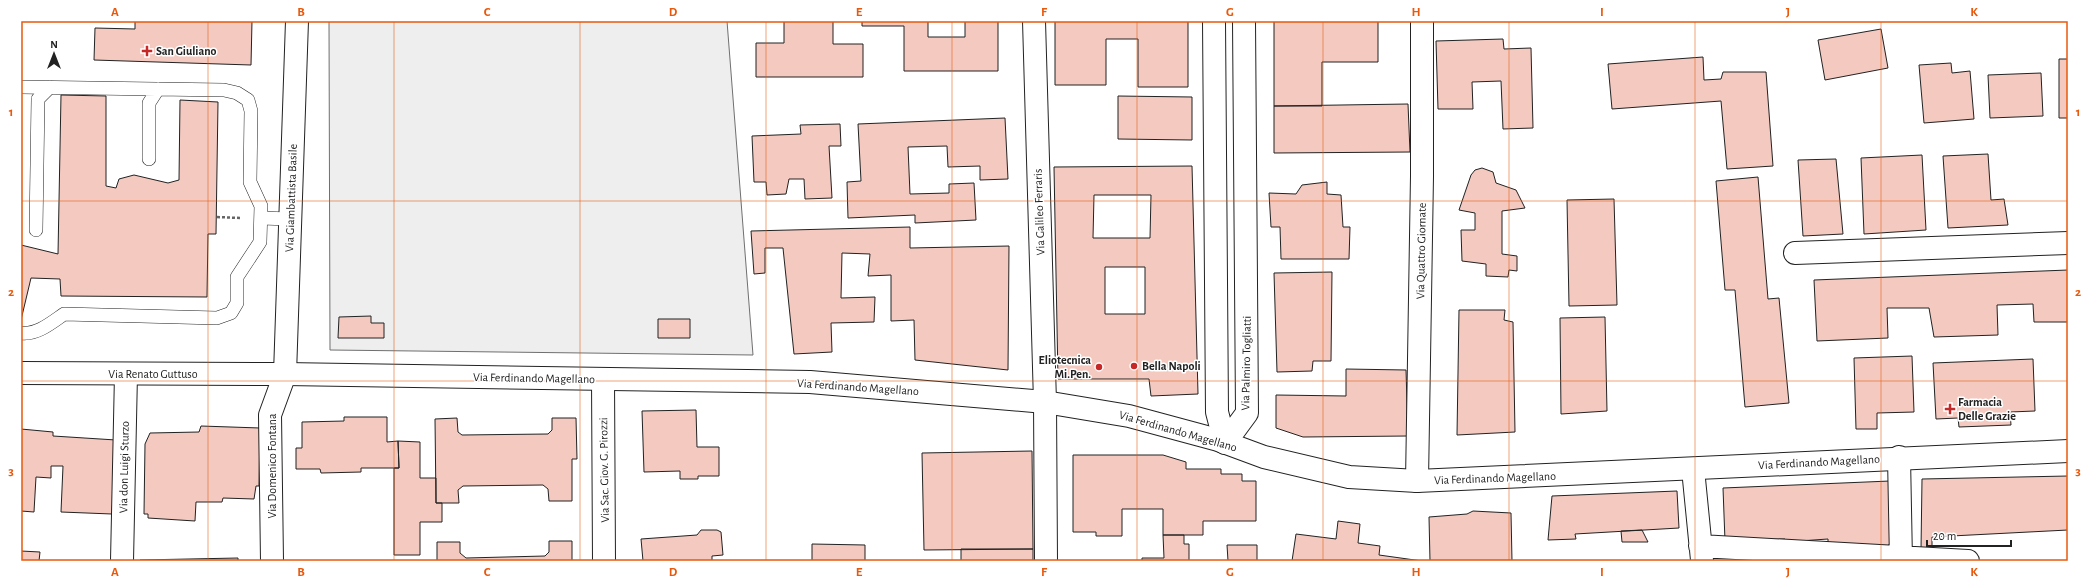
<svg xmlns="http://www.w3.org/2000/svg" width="2089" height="582" font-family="'Alegreya Sans',sans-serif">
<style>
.green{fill:#eee;stroke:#6f6f6f}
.building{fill:#f3c9c0;stroke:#222;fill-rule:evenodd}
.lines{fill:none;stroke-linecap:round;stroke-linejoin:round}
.service-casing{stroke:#222;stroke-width:14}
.minor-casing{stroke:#222;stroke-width:24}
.tertiary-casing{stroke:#222;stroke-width:24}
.path{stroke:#646464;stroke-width:2.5;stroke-dasharray:3 2;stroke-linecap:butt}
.service{stroke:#fff;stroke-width:13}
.minor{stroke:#fff;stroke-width:22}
.tertiary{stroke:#fff;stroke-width:22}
.grid{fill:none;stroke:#e8590c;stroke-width:1;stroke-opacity:0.55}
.poi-dot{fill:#c62828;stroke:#fff;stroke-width:1.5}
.labels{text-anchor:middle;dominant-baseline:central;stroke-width:3;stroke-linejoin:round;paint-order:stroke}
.poi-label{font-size:12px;font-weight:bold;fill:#222;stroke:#fff;text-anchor:start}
.street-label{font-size:12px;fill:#222;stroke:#fff}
.neatline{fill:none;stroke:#e8590c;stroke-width:1.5}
.grid-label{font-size:13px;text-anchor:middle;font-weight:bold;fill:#e8590c}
</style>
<rect width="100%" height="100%" fill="#fff"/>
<path class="green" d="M 329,21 L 727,21 L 753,355 L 330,350 Z"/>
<path class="building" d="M 135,21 L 252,21 L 251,65 L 94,60 L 95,28 L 135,29 Z
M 784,21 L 833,21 L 833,44 L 863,44 L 863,77 L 756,77 L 756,43 L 784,43 Z
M 862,21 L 928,21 L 928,37 L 965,37 L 965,21 L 998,21 L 998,71 L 904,71 L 904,26 L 862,26 Z
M 1055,21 L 1188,21 L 1188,87 L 1138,87 L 1138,39 L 1106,39 L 1106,85 L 1055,85 Z
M 1274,21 L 1378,21 L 1378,62 L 1322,62 L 1322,106 L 1274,106 Z
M 1881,29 L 1888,68 L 1825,80 L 1818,40 Z
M 1503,39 L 1504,49 L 1531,48 L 1533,128 L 1503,129 L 1501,81 L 1472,82 L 1473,109 L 1438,109 L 1436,41 Z
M 1703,57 L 1704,80 L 1721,79 L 1723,72 L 1766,72 L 1773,166 L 1727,169 L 1721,101 L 1612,109 L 1608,64 Z
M 2059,59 L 2068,59 L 2068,118 L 2059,118 Z
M 1951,63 L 1952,73 L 1970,71 L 1974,119 L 1924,123 L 1919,65 Z
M 2041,73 L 2043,116 L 1990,118 L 1988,75 Z
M 61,95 L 106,96 L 106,186 L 116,188 L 119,179 L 134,175 L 168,183 L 179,180 L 180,100 L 218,102 L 216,234 L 208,234 L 207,297 L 61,296 L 60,279 L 31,278 L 21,320 L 21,245 L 58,254 Z
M 1118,96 L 1192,97 L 1192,140 L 1118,139 Z
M 1408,104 L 1410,152 L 1274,153 L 1274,106 Z
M 1005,118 L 1008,179 L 980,180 L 980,166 L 948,167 L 947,146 L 908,147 L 910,194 L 949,193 L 949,184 L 974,183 L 976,220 L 915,223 L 915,215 L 848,218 L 847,182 L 861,181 L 858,124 Z
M 840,124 L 841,146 L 829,146 L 832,198 L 805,199 L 804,179 L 789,179 L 786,194 L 767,195 L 766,182 L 754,182 L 752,136 L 801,134 L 800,125 Z
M 1988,154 L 1991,200 L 2004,199 L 2008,225 L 1948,228 L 1943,156 Z
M 1922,155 L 1926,230 L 1864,234 L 1861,158 Z
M 1836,159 L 1843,234 L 1803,236 L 1798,160 Z
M 1192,166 L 1198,394 L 1151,396 L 1149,379 L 1058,379 L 1054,167 ZM 1094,195 L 1151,195 L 1150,238 L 1093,238 ZM 1105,267 L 1145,267 L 1145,314 L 1105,314 Z
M 1482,168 L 1493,172 L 1496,183 L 1516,190 L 1525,208 L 1502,211 L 1502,254 L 1517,256 L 1517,271 L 1509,270 L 1508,277 L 1486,276 L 1486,264 L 1462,261 L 1461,230 L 1475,230 L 1475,213 L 1459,210 L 1471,175 L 1475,170 Z
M 1758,177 L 1768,299 L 1779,298 L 1789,403 L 1745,407 L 1735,290 L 1725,290 L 1716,181 Z
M 1327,182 L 1327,194 L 1341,195 L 1343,227 L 1350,227 L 1349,259 L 1281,259 L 1280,227 L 1271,227 L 1269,193 L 1296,194 L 1302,185 Z
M 1614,199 L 1617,305 L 1569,306 L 1567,200 Z
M 910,227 L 910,248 L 1009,246 L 1008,370 L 915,360 L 914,320 L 891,321 L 891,275 L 868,276 L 870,254 L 842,253 L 841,298 L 875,297 L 874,322 L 831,323 L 832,352 L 794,354 L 783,248 L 765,248 L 765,273 L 754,274 L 751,231 Z
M 2068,270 L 2068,322 L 2034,322 L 2033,304 L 1997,305 L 1998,335 L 1934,337 L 1929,308 L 1887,308 L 1888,338 L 1817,341 L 1814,280 Z
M 1332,272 L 1331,361 L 1313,361 L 1312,371 L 1277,372 L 1274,273 Z
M 1459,310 L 1505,310 L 1504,320 L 1513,322 L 1515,432 L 1457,435 Z
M 371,316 L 371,323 L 384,323 L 384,338 L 338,338 L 339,317 Z
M 1605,317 L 1607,411 L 1561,414 L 1560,318 Z
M 658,319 L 690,319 L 690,338 L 658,338 Z
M 1912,356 L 1914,412 L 1877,413 L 1877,429 L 1856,429 L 1854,358 Z
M 2033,359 L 2035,411 L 2010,412 L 2011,425 L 1959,427 L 1958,418 L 1936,419 L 1933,363 Z
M 1346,369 L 1406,370 L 1408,436 L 1303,437 L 1276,428 L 1276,395 L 1346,396 Z
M 696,410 L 697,447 L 719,447 L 719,476 L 698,476 L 698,479 L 680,479 L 680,471 L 644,472 L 642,411 Z
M 344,417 L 387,417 L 387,442 L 398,441 L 399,468 L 361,468 L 361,472 L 321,473 L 320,469 L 296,469 L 296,448 L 302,448 L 302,422 L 344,421 Z
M 457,418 L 458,432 L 462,435 L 548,434 L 552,430 L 552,418 L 576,418 L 577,459 L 572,459 L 572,501 L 549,501 L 548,489 L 543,485 L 463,486 L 458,490 L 459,503 L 436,503 L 435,419 Z
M 201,426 L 260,428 L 259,486 L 256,486 L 254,499 L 223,498 L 222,502 L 196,502 L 195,521 L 148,518 L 148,514 L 144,514 L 145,444 L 150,433 L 199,432 Z
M 21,429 L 53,432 L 53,436 L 116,440 L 112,514 L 61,512 L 63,466 L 51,466 L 51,478 L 36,477 L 34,512 L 21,511 Z
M 398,441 L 420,442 L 420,478 L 436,478 L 436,503 L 442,503 L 442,522 L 420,522 L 420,555 L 394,555 L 394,468 L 399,468 Z
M 1032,451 L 1033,549 L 924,550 L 922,453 Z
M 1073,455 L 1163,455 L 1186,462 L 1186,469 L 1221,469 L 1221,474 L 1242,474 L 1242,481 L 1256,481 L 1256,521 L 1203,521 L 1203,535 L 1163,535 L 1163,509 L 1122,509 L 1122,536 L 1096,536 L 1096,532 L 1073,532 Z
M 2068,476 L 2068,530 L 1932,537 L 1932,550 L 1921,550 L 1922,479 Z
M 1890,481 L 1893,544 L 1889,550 L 1828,546 L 1828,539 L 1785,542 L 1785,539 L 1725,541 L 1723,488 Z
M 1677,491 L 1679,528 L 1575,534 L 1576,539 L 1548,540 L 1552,496 Z
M 1473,511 L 1511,513 L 1512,561 L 1430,561 L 1429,517 L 1467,514 Z
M 1338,521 L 1360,524 L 1358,543 L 1380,546 L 1379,555 L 1422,561 L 1292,561 L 1296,534 L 1336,539 Z
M 701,530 L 717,530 L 721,532 L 723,555 L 712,556 L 712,561 L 643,561 L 641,539 L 697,535 Z
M 1642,530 L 1648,542 L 1622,542 L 1621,531 Z
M 1163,535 L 1184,535 L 1184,544 L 1189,544 L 1189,561 L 1142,561 L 1142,558 L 1164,558 Z
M 549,541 L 572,541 L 572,561 L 437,561 L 437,542 L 460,542 L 460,553 L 466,558 L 545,556 L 549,552 Z
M 812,544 L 865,545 L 865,561 L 812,561 Z
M 1227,545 L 1257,545 L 1257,561 L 1228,561 Z
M 961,549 L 1033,549 L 1033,561 L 961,561 Z
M 21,551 L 40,552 L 39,561 L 21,561 Z
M 238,558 L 238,561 L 140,561 L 140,560 Z"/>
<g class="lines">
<defs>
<path id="service" d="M 21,87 L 224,90 L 237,93 L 248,100 L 251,111 L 250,182 L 261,206 L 260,242 L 237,277 L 237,303 L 231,313 L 217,318 L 64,314 C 51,323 37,335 21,333
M 149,159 L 149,103 L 158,89
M 261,218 L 290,219
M 36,230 L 38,99 L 50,87"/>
<path id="minor" d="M 1034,21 L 1045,402 L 1046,561
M 1214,21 L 1217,412 L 1225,443
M 1795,253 L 2068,243
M 603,379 L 604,561
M 1225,443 L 1247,413 L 1244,21
M 1899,457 L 1901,561
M 1693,469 L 1702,560
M 1417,481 L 1422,176 L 1422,21
M 1700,546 L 1968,561
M 122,561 L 126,374
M 272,561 L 270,415 L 285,374 L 297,21"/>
<path id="tertiary" d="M 21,373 L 285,374 L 810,382 L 1045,402 L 1129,416 L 1218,440 L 1264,457 L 1349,477 L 1417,481 L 2068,451"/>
</defs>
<use href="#service" class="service-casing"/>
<use href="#minor" class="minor-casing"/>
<use href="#tertiary" class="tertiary-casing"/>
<path class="path" d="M 217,217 L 240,218"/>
<use href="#service" class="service"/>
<use href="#minor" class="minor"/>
<use href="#tertiary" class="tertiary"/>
</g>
<path class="grid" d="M 208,21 L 208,561M 394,21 L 394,561M 580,21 L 580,561M 766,21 L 766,561M 952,21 L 952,561M 1137,21 L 1137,561M 1323,21 L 1323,561M 1509,21 L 1509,561M 1695,21 L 1695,561M 1881,21 L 1881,561M 21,201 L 2068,201M 21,381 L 2068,381"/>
<g class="poi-dot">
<path d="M145 45h4v4h4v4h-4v4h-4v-4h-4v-4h4z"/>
<circle cx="1134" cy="366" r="4"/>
<circle cx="1099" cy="367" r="4"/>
<path d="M1948 403h4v4h4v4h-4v4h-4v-4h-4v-4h4z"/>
</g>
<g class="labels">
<g class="poi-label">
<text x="156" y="51">San Giuliano</text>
<text x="1091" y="360" text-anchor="end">Eliotecnica<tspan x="1091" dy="14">Mi.Pen.</tspan></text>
<text x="1142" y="366">Bella Napoli</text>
<text x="1958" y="402">Farmacia<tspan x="1958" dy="14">Delle Grazie</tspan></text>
</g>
<g class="street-label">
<text transform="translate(291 198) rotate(-88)">Via Giambattista Basile</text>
<text transform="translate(1039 212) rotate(-92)">Via Galileo Ferraris</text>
<text transform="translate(1421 251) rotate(-89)">Via Quattro Giornate</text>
<text transform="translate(1246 363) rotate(-89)">Via Palmiro Togliatti</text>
<text x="153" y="374">Via Renato Guttuso</text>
<text transform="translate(534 378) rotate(1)">Via Ferdinando Magellano</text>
<text transform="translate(858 387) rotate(4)">Via Ferdinando Magellano</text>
<text transform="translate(1178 431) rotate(16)">Via Ferdinando Magellano</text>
<text transform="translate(1819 462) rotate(-3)">Via Ferdinando Magellano</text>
<text transform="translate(272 466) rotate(-90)">Via Domenico Fontana</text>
<text transform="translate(124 467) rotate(-89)">Via don Luigi Sturzo</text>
<text transform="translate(604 470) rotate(-91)">Via Sac. Giov. G. Pirozzi</text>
<text transform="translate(1495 478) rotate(-2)">Via Ferdinando Magellano</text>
</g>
</g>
<rect width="2089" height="582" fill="none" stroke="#ffffff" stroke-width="44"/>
<g transform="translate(54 54)" stroke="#ffffff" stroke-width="3" paint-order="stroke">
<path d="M0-3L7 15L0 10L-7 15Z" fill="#222222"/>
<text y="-6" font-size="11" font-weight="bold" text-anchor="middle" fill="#222222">N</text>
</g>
<path d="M1927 540v6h84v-6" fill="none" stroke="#222222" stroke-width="2"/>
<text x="1933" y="540" font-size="12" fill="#222222" stroke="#ffffff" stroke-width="3" paint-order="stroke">20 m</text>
<rect x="22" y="22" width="2045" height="538" class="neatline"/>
<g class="grid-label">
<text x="115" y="16">A</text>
<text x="301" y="16">B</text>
<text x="487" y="16">C</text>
<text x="673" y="16">D</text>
<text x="859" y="16">E</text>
<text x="1044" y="16">F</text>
<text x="1230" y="16">G</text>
<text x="1416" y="16">H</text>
<text x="1602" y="16">I</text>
<text x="1788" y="16">J</text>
<text x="1974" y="16">K</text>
<text x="11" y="116">1</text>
<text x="2078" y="116">1</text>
<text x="11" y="296">2</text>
<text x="2078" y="296">2</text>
<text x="11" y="475">3</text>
<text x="2078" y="475">3</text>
<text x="115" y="576">A</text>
<text x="301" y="576">B</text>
<text x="487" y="576">C</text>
<text x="673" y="576">D</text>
<text x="859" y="576">E</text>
<text x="1044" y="576">F</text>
<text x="1230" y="576">G</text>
<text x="1416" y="576">H</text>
<text x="1602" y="576">I</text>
<text x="1788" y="576">J</text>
<text x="1974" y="576">K</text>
</g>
</svg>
